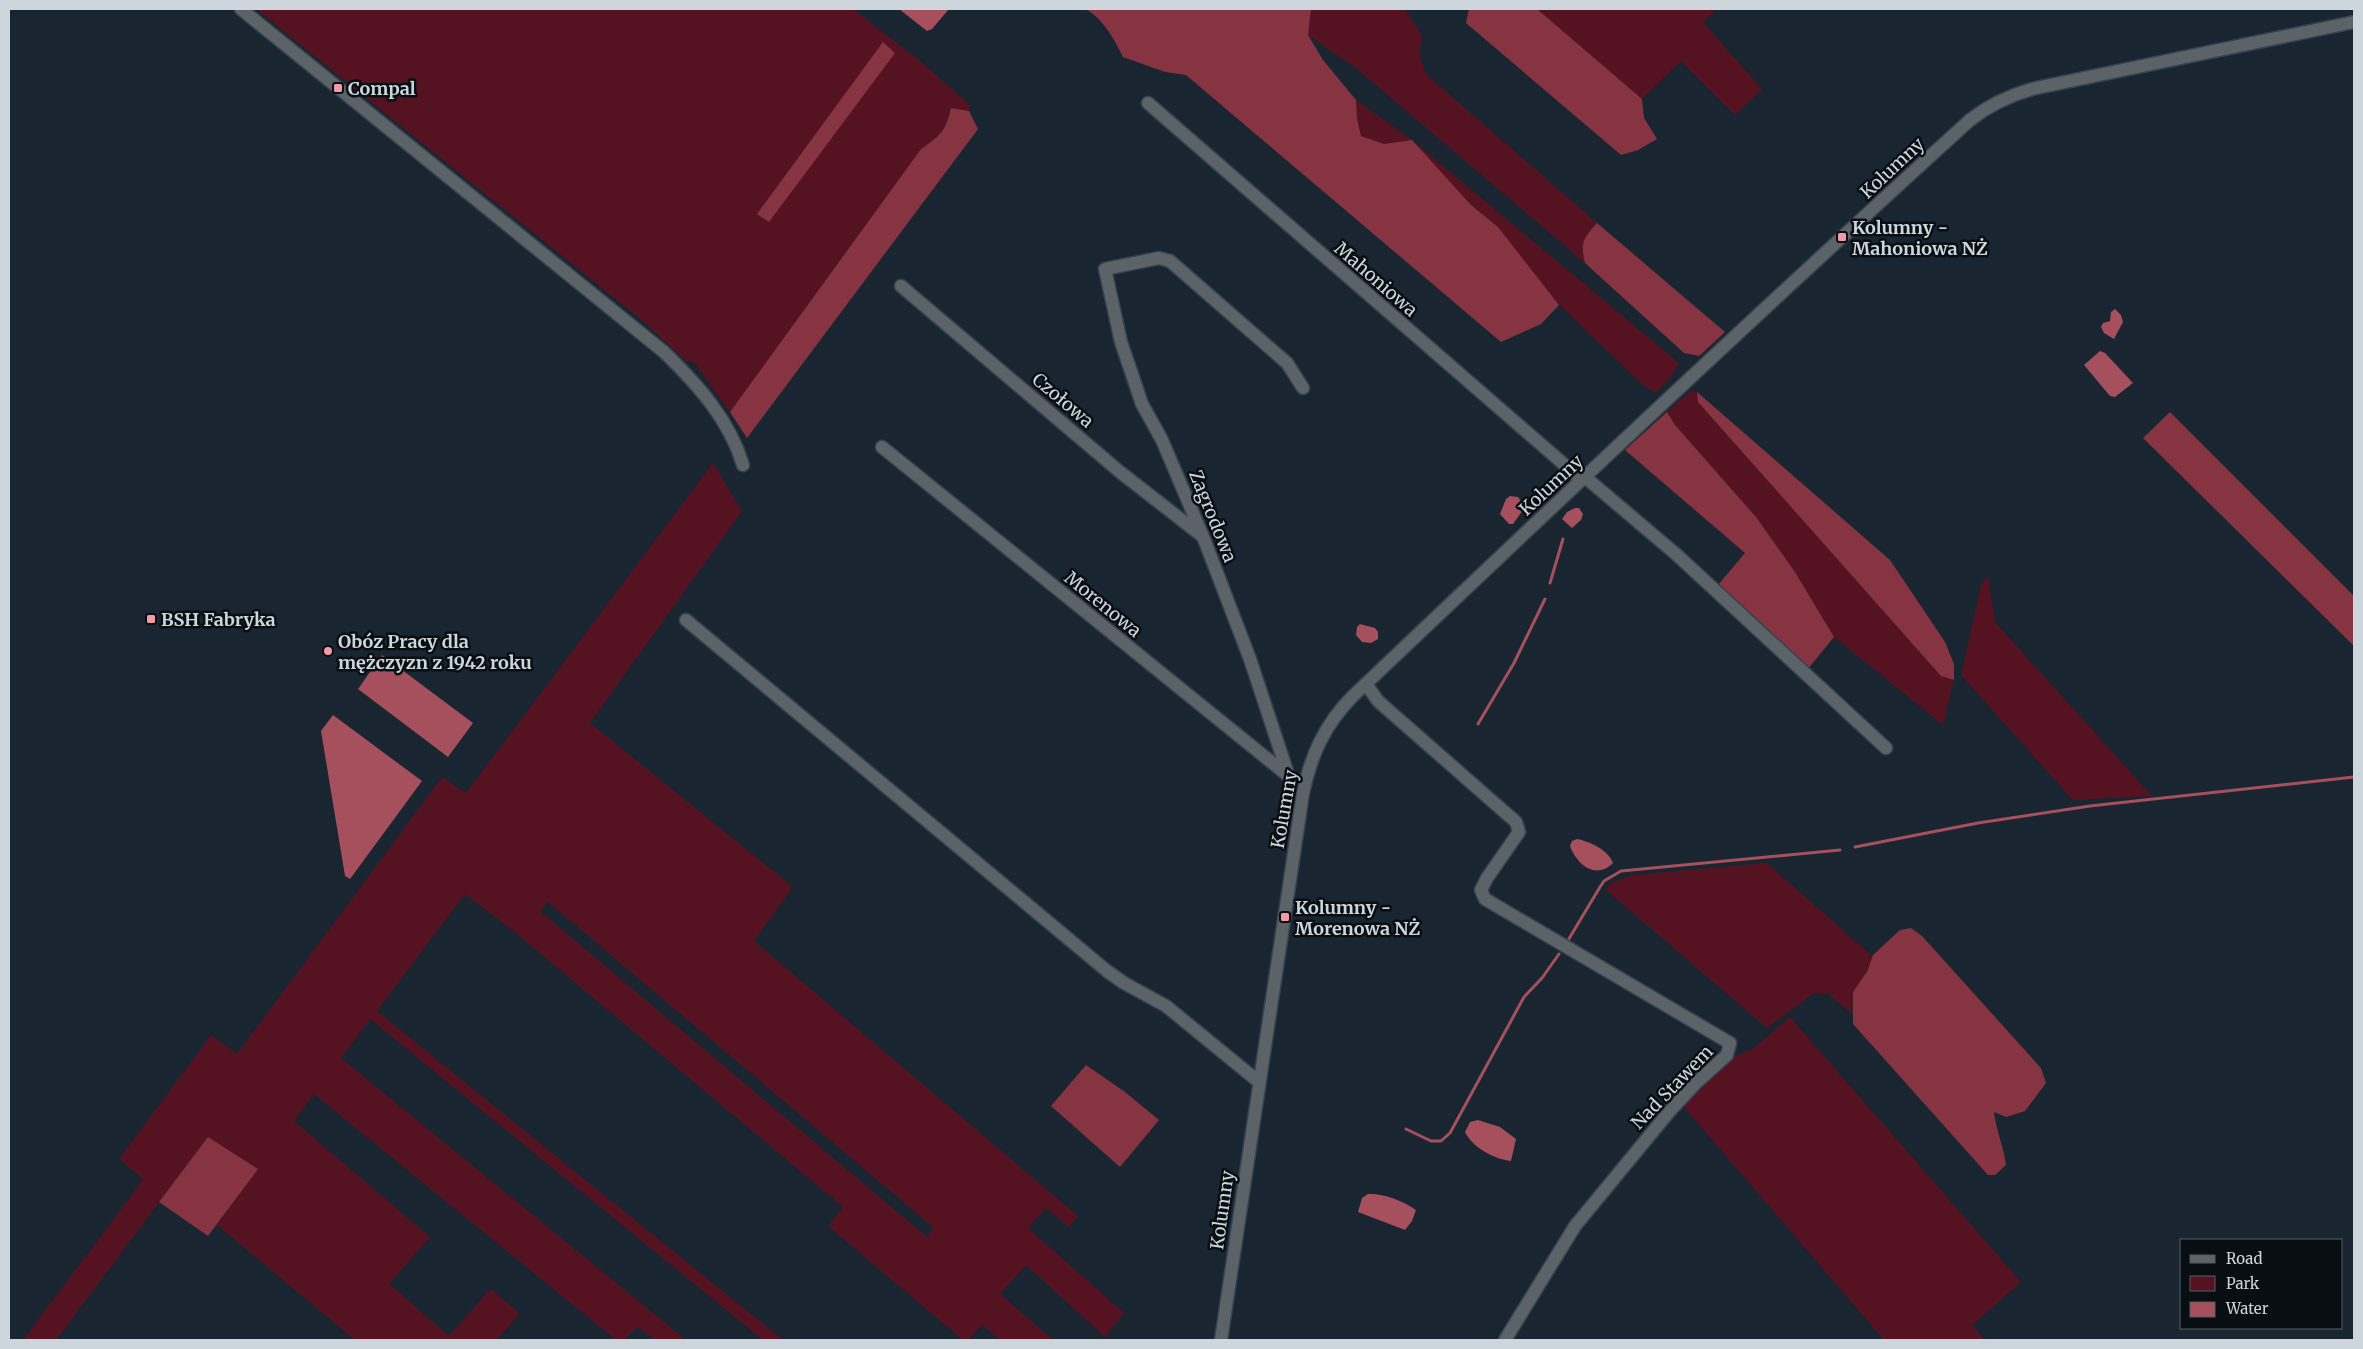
<svg xmlns="http://www.w3.org/2000/svg" width="2363" height="1349" font-family="Merriweather,serif">
<style>
.green{fill:#551321;fill-rule:evenodd}
.forest{fill:#863442}
.water{fill:#a5505c}
.lines{fill:none;stroke-linecap:round;stroke-linejoin:round}
.stream{stroke:#a5505c;stroke-width:3}
.minor-casing{stroke:#36424d;stroke-width:15}
.minor{stroke:#5b6268;stroke-width:12}
.poi-dot{fill:#f49aa4;stroke:#090e13;stroke-width:2}
.labels{text-anchor:middle;dominant-baseline:central;stroke-width:5;stroke-linejoin:round;paint-order:stroke}
.poi-label{font-size:18px;font-weight:bold;fill:#cdd6dd;stroke:#090e13;text-anchor:start}
.street-label{font-size:18px;fill:#cdd6dd;stroke:#090e13}
</style>
<rect width="100%" height="100%" fill="#192631"/>
<path class="green" d="M 256,9 L 853,9 L 920,61 L 970,105 L 969,111 L 951,108 C 946,131 940,136 921,149 L 730,412 C 716,395 707,377 692,361 L 686,361 L 644,322 Z
M 1311,9 L 1405,9 L 1421,34 L 1420,56 L 1426,74 L 1597,223 C 1583,239 1580,242 1585,263 L 1356,68 L 1308,35 Z
M 1537,9 L 1717,9 L 1703,22 L 1762,89 L 1735,115 L 1681,61 L 1642,99 Z
M 1356,100 L 1412,140 L 1679,363 L 1669,380 L 1655,393 L 1643,385 L 1559,305 L 1498,227 L 1471,205 L 1412,140 L 1384,144 L 1361,136 L 1357,119 Z
M 1690,392 L 1697,392 L 1698,402 L 1941,676 L 1954,680 L 1943,725 L 1834,637 L 1795,572 L 1756,517 L 1675,425 L 1667,412 Z
M 713,463 L 742,511 L 590,723 L 793,887 L 754,941 L 1078,1216 L 1069,1227 L 1046,1208 L 1028,1228 L 1124,1313 L 1105,1337 L 1026,1265 L 1000,1294 L 1053,1340 L 1000,1340 L 982,1325 L 968,1340 L 963,1340 L 828,1226 L 843,1207 L 517,934 L 465,894 L 377,1011 L 783,1340 L 763,1340 L 370,1019 L 341,1058 L 686,1340 L 655,1340 L 638,1327 L 624,1340 L 616,1340 L 314,1094 L 294,1121 L 430,1237 L 389,1284 L 449,1336 L 490,1289 L 520,1313 L 497,1340 L 355,1340 L 217,1225 L 257,1169 L 208,1137 L 56,1340 L 23,1340 L 85,1257 L 84,1256 L 88,1254 L 143,1179 L 119,1159 L 211,1035 L 237,1054 L 442,777 L 466,793 ZM 548,902 L 933,1227 L 927,1237 L 540,911 Z
M 1988,576 L 1995,622 L 2152,796 L 2073,800 L 1961,675 L 1981,585 Z
M 1767,863 L 1873,957 L 1868,970 L 1853,992 L 1852,1014 L 1827,993 L 1814,993 L 1767,1028 L 1606,890 L 1610,883 L 1633,875 Z
M 1790,1017 L 2021,1282 L 1972,1325 L 1985,1340 L 1884,1340 L 1683,1106 L 1703,1083 L 1736,1056 L 1754,1048 Z"/>
<path class="forest" d="M 1086,9 L 1311,9 L 1308,35 L 1323,60 L 1356,100 L 1357,119 L 1361,136 L 1384,144 L 1412,140 L 1471,205 L 1498,227 L 1559,305 L 1541,324 L 1501,342 L 1186,75 L 1165,72 L 1123,57 C 1114,39 1104,20 1086,9 Z
M 1469,9 L 1537,9 L 1642,99 L 1644,118 L 1657,139 L 1638,150 L 1621,155 L 1466,23 Z
M 883,42 L 895,53 L 769,222 L 757,214 Z
M 951,108 L 969,111 L 978,129 L 747,438 L 730,412 L 921,149 C 940,136 946,131 951,108 Z
M 1597,223 L 1725,332 L 1699,356 L 1684,353 L 1585,263 C 1580,242 1583,239 1597,223 Z
M 1697,392 L 1890,560 L 1945,642 L 1954,664 L 1954,680 L 1941,676 L 1698,402 Z
M 1667,412 L 1675,425 L 1756,517 L 1795,572 L 1834,637 L 1807,670 L 1718,585 L 1745,553 L 1625,450 Z
M 2170,412 L 2354,596 L 2354,646 L 2143,438 Z
M 1911,928 L 1922,936 L 2041,1068 L 2046,1083 L 2025,1111 L 2006,1117 L 1994,1112 C 1996,1131 2004,1147 2006,1165 L 1995,1175 L 1988,1175 L 1853,1024 L 1853,992 L 1868,970 L 1873,955 L 1900,930 Z
M 1086,1065 L 1125,1092 L 1159,1120 L 1120,1167 L 1051,1106 Z
M 208,1137 L 258,1169 L 208,1236 L 159,1202 Z"/>
<path class="water" d="M 899,9 L 949,9 L 932,29 L 927,31 Z
M 2115,309 L 2121,315 L 2123,322 L 2114,339 L 2104,333 L 2101,327 L 2103,323 L 2110,321 L 2111,312 Z
M 2100,351 L 2105,353 L 2133,383 L 2115,397 L 2110,396 L 2084,365 Z
M 1510,496 L 1518,497 L 1525,507 L 1513,524 L 1509,524 L 1500,514 L 1506,499 Z
M 1575,508 L 1579,508 L 1583,514 L 1581,520 L 1572,528 L 1562,519 L 1567,512 Z
M 1360,624 L 1375,628 L 1378,632 L 1378,639 L 1371,643 L 1362,642 L 1356,635 L 1357,627 Z
M 382,655 L 473,723 L 448,757 L 358,689 Z
M 333,715 L 422,781 L 350,879 L 345,876 L 321,731 Z
M 1577,839 C 1591,842 1608,850 1613,863 C 1596,880 1577,865 1570,846 L 1572,841 Z
M 1478,1120 L 1500,1127 L 1516,1139 L 1511,1161 C 1494,1159 1473,1148 1465,1132 L 1470,1122 Z
M 1368,1194 C 1382,1193 1404,1201 1416,1210 L 1412,1221 L 1405,1230 L 1358,1212 L 1362,1198 Z"/>
<g class="lines">
<path class="stream" d="M 1550,583 L 1563,539
M 1478,724 L 1514,663 L 1545,599
M 1855,847 L 1978,823 L 2090,806 L 2354,777
M 1567,942 L 1600,887 L 1604,881 L 1621,871 L 1840,850
M 1406,1129 L 1431,1141 L 1441,1141 L 1450,1133 L 1524,997 L 1542,978 L 1559,954"/>
<defs>
<path id="minor" d="M 241,9 L 664,352 C 698,385 729,419 743,465
M 1148,103 L 1582,480
M 901,286 L 1120,472 L 1201,535
M 882,447 L 1291,778
M 1585,477 L 1677,555 L 1886,748
M 686,620 L 1107,971 L 1124,983 L 1166,1006 L 1259,1082
M 1366,684 L 1378,701 L 1516,822 L 1519,832 L 1487,878 L 1481,890 L 1485,899 L 1730,1043 L 1727,1055 L 1697,1082 L 1669,1112 L 1575,1226 L 1505,1340
M 1289,777 L 1250,659 L 1204,539 L 1162,440 L 1142,404 L 1121,342 L 1105,269 L 1159,258 L 1170,261 L 1287,363 L 1303,388
M 1221,1340 L 1303,793 C 1311,755 1325,724 1353,696 C 1557,502 1762,309 1970,120 C 1989,105 2008,96 2032,89 L 2354,22"/>
</defs>
<use href="#minor" class="minor-casing"/>
<use href="#minor" class="minor"/>
</g>
<g class="poi-dot">
<rect x="333" y="83" width="10" height="10" rx="2.5"/>
<rect x="1837" y="232" width="10" height="10" rx="2.5"/>
<rect x="146" y="614" width="10" height="10" rx="2.5"/>
<circle cx="328" cy="651" r="5"/>
<rect x="1280" y="912" width="10" height="10" rx="2.5"/>
</g>
<g class="labels">
<g class="poi-label">
<text x="348" y="88">Compal</text>
<text x="1852" y="227">Kolumny -<tspan x="1852" dy="21">Mahoniowa NŻ</tspan></text>
<text x="161" y="619">BSH Fabryka</text>
<text x="338" y="641">Obóz Pracy dla<tspan x="338" dy="21">mężczyzn z 1942 roku</tspan></text>
<text x="1295" y="907">Kolumny -<tspan x="1295" dy="21">Morenowa NŻ</tspan></text>
</g>
<g class="street-label">
<text transform="translate(1892 168) rotate(-43)">Kolumny</text>
<text transform="translate(1376 279) rotate(41)">Mahoniowa</text>
<text transform="translate(1063 400) rotate(40)">Czołowa</text>
<text transform="translate(1551 485) rotate(-43)">Kolumny</text>
<text transform="translate(1213 516) rotate(68)">Zagrodowa</text>
<text transform="translate(1103 604) rotate(39)">Morenowa</text>
<text transform="translate(1284 809) rotate(-80)">Kolumny</text>
<text transform="translate(1672 1087) rotate(-46)">Nad Stawem</text>
<text transform="translate(1222 1210) rotate(-82)">Kolumny</text>
</g>
</g>
<rect width="2363" height="1349" fill="none" stroke="#cdd6dd" stroke-width="20"/>
<rect x="2180" y="1239" width="162" height="90" fill="#090e13" stroke="#575e64"/>
<rect x="2190" y="1255" width="25" height="8" fill="#5b6268" stroke="#575e64"/>
<text x="2226" y="1264" font-size="15" fill="#cdd6dd">Road</text>
<rect x="2190" y="1276" width="25" height="15" fill="#551321" stroke="#575e64"/>
<text x="2226" y="1289" font-size="15" fill="#cdd6dd">Park</text>
<rect x="2190" y="1302" width="25" height="15" fill="#a5505c" stroke="#575e64"/>
<text x="2226" y="1314" font-size="15" fill="#cdd6dd">Water</text>
</svg>
